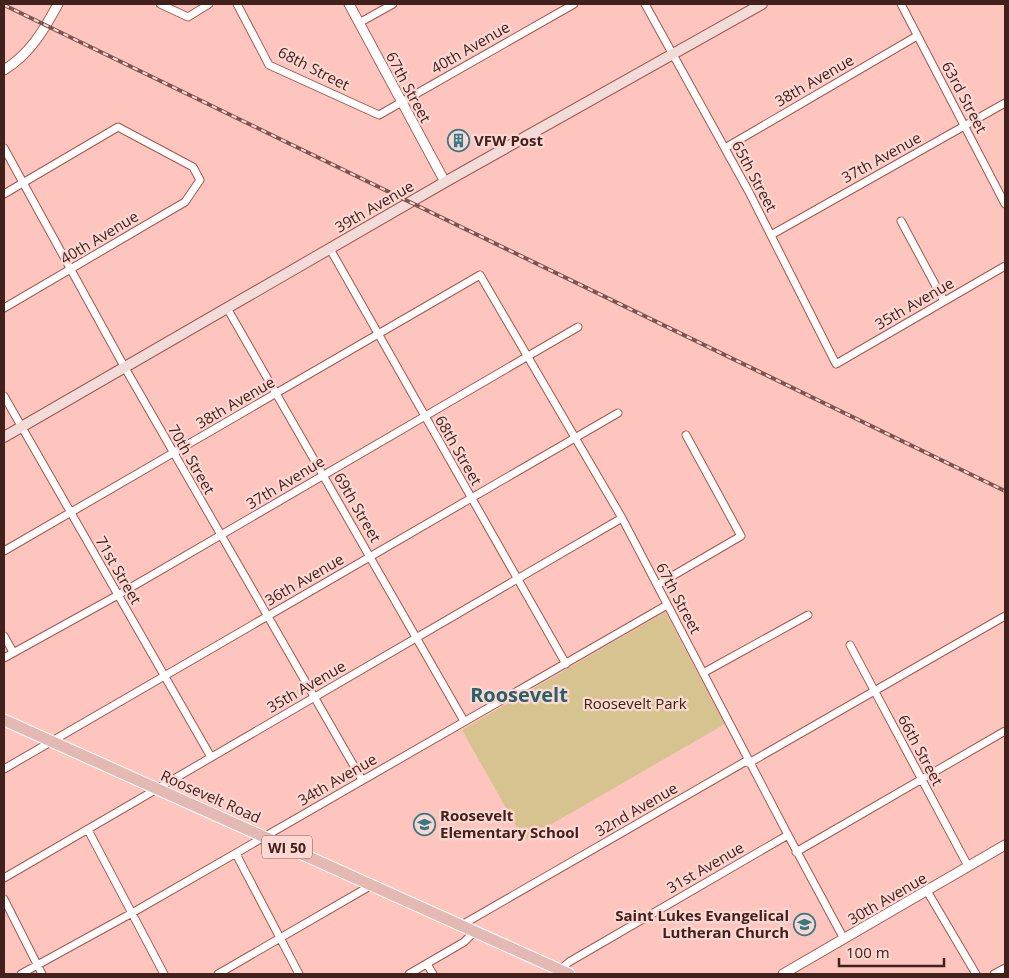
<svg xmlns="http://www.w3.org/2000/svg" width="1009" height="978" font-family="'Open Sans',sans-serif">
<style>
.green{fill:#d7c390}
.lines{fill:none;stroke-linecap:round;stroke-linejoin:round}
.minor-casing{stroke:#a6554c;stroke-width:9}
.tertiary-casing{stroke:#a6554c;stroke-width:11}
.secondary-casing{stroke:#a6554c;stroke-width:12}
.primary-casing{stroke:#fff;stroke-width:13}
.minor{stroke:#fff;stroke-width:7}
.tertiary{stroke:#fff;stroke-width:9}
.secondary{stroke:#f2dcd9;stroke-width:10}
.primary{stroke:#e5b9b3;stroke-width:11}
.rail-casing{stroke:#7d544f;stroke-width:4}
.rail{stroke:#fdd8d2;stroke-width:2;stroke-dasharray:5.5;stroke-linecap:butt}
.labels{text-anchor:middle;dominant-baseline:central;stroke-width:4.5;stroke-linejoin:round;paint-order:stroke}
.shield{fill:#fdd8d2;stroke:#7a5753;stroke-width:1}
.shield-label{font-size:14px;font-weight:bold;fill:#42201c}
.street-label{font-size:15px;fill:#42201c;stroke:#fdd8d2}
.poi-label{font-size:15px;font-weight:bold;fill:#42201c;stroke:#fdd8d2;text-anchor:start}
.park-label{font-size:15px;fill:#32270c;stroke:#fdd8d2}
.district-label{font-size:20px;font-weight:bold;fill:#286169;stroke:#fdd8d2}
</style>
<rect width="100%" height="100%" fill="#fdc5bd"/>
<path class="green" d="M 665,612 L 725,724 L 524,840 L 462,730 Z"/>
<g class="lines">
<defs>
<path id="minor" d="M 160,4 L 188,17 L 209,4
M 237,4 L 269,65 L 379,115 L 574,4
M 645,4 L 749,192 L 836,364 L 1005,266
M 901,4 L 1005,204
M 359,23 L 393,4
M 4,148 L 125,368 L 362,780
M 725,148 L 917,36
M 4,194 L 118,127 L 193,167 L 200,180 L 185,202 L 4,308
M 901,221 L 944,301
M 771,235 L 1005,103
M 330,249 L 566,664
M 227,308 L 464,721
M 4,396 L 211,757
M 4,551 L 480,275 L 622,518 L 788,835 L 844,939
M 657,585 L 741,536 L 686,435
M 4,636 L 13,652
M 850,645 L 968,866
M 4,658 L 118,595 L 578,327
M 703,673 L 808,615
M 749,763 L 1005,616
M 4,769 L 618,413
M 88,830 L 164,974
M 796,852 L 1005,731
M 236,854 L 299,974
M 4,878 L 622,518
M 927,891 L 976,974
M 4,899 L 42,974
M 460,926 L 748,760
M 427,964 L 433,974
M 560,970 L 569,962 L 788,835
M 21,974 L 132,913 L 667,605
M 218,974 L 370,886
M 409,974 L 464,942 L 473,933
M 994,974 L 1005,968"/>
<path id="tertiary" d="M 349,4 L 445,182
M 4,70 C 30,54 44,30 58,4
M 783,974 L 1005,845"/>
<path id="secondary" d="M 4,437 L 445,182 L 762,4"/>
<path id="primary" d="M 4,720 L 569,974"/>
</defs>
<use href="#minor" class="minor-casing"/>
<use href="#tertiary" class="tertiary-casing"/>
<use href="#secondary" class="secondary-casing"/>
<use href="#primary" class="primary-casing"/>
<use href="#minor" class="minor"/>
<use href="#tertiary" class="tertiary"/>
<use href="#secondary" class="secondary"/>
<use href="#primary" class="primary"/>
<defs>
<path id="rail" d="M 4,5 L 1005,491"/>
</defs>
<use href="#rail" class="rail-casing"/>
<use href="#rail" class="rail"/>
</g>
<defs>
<symbol id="building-ring" viewBox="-11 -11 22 22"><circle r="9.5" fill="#fdd8d2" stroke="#347b85" stroke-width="1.5"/><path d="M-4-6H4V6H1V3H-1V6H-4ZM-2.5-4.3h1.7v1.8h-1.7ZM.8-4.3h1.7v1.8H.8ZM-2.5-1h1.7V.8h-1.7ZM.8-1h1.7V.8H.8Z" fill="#347b85"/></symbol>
<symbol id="school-ring" viewBox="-11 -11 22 22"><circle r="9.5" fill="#fdd8d2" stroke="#347b85" stroke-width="1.5"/><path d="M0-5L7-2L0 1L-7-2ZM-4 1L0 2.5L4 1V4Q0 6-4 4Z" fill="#347b85"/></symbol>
</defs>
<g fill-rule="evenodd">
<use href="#building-ring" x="446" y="128" width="25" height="25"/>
<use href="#school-ring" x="412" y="812" width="25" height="25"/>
<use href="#school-ring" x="792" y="912" width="25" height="25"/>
</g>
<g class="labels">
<rect class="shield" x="262" y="835.5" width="50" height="23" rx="4"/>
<g class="shield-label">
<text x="287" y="847">WI 50</text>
</g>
<g class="street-label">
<text transform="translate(470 47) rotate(-30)">40th Avenue</text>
<text transform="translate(314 68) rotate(27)">68th Street</text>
<text transform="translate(814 80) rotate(-30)">38th Avenue</text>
<text transform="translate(409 87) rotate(62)">67th Street</text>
<text transform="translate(965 97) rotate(62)">63rd Street</text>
<text transform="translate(881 157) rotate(-29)">37th Avenue</text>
<text transform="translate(755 176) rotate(62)">65th Street</text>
<text transform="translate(374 206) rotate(-30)">39th Avenue</text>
<text transform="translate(99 237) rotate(-31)">40th Avenue</text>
<text transform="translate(914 303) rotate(-30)">35th Avenue</text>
<text transform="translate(235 402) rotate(-30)">38th Avenue</text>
<text transform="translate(459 450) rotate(60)">68th Street</text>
<text transform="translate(192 459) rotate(60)">70th Street</text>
<text transform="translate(285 482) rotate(-31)">37th Avenue</text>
<text transform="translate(358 507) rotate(60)">69th Street</text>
<text transform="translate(119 570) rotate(60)">71st Street</text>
<text transform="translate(304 579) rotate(-30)">36th Avenue</text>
<text transform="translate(679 598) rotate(62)">67th Street</text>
<text transform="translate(306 686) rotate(-30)">35th Avenue</text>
<text transform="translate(921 750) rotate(62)">66th Street</text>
<text transform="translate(337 779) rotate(-30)">34th Avenue</text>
<text transform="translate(211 796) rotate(24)">Roosevelt Road</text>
<text transform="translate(636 809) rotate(-30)">32nd Avenue</text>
<text transform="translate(705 867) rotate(-30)">31st Avenue</text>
<text transform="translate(887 898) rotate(-30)">30th Avenue</text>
</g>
<g class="poi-label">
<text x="474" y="140">VFW Post</text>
<text x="440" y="815">Roosevelt<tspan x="440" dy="17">Elementary School</tspan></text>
<text x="789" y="915" text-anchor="end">Saint Lukes Evangelical<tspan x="789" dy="17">Lutheran Church</tspan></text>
</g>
<g class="park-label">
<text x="635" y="703">Roosevelt Park</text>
</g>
<g class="district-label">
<text x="519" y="694">Roosevelt</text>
</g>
</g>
<rect width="1009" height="978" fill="none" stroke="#42201c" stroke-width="10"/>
<path d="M839 958v8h105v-8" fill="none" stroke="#42201c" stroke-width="2.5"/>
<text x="846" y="958" font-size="15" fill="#42201c" stroke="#fdd8d2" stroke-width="4" paint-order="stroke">100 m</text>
</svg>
